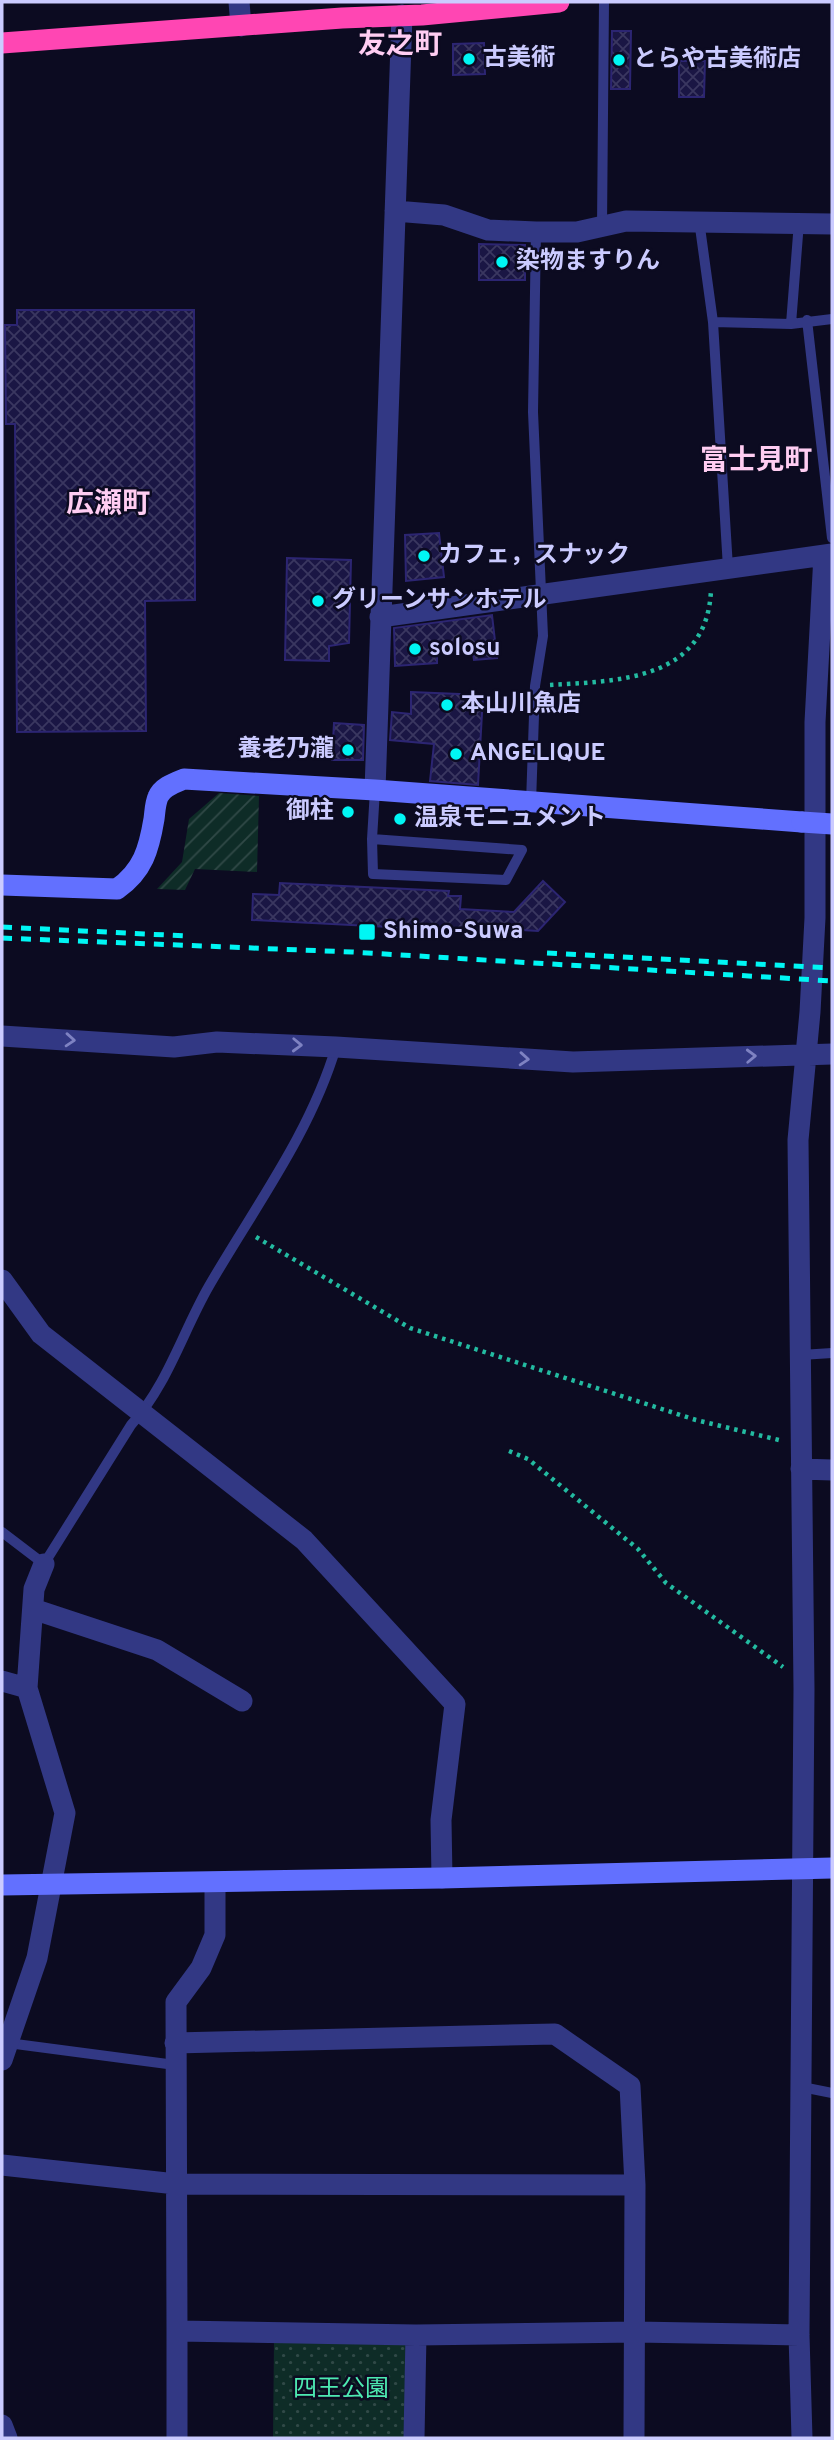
<svg xmlns="http://www.w3.org/2000/svg" width="834" height="2440" font-family="Overpass,'Noto Sans JP',sans-serif">
<style>
.park{fill:url(#park-dots)}
.garden{fill:url(#garden-furrows)}
.building{fill:url(#building-cross-hatch);stroke:#2c2572;stroke-width:2}
.lines{fill:none;stroke-linecap:round;stroke-linejoin:round}
.path{stroke:#23bba1;stroke-width:4.5;stroke-dasharray:3.5 5;stroke-linecap:butt}
.lane{stroke:#323884;stroke-width:10}
.street{stroke:#323884;stroke-width:21}
.secondary{stroke:#6270ff;stroke-width:21}
.highway{stroke:#ff46b3;stroke-width:21}
.rail{stroke:#00f6f4;stroke-width:5;stroke-dasharray:10 9;stroke-linecap:butt}
.secondary-bridge{stroke:#6270ff;stroke-width:21}
.oneway{stroke:#7e82c2}
.poi-dot{fill:#00f6f4;stroke:#0c0b21;stroke-width:2.5}
.labels{text-anchor:middle;dominant-baseline:central;stroke-width:5;stroke-linejoin:round;paint-order:stroke}
.poi-label{font-size:24px;font-weight:bold;fill:#cbcbff;stroke:#0c0b21;text-anchor:start}
.park-label{font-size:24px;fill:#4de9b1;stroke:#0c0b21}
.quarter-label{font-size:28px;font-weight:bold;fill:#ffcdf2;stroke:#0c0b21}
</style>
<defs>
<pattern id="park-dots" width="8" height="8" patternUnits="userSpaceOnUse" patternTransform="scale(1.75)"><rect width="8" height="8" fill="#0e2c27"/><path d="M2 2h.1M6 6h.1" fill="none" stroke="#304947" stroke-width="1.8" stroke-linecap="round"/></pattern>
<pattern id="garden-furrows" width="10" height="10" patternUnits="userSpaceOnUse" patternTransform="scale(1.75)"><rect width="10" height="10" fill="#0e2c27"/><path d="M-1 1l2-2M0 10L10 0M9 11l2-2" fill="none" stroke="#304947"/></pattern>
<pattern id="building-cross-hatch" width="8" height="8" patternUnits="userSpaceOnUse" patternTransform="scale(1.75)"><rect width="8" height="8" fill="#1a1644"/><path d="M0 0l8 8M0 8l8-8" fill="none" stroke="#3a3760"/></pattern>
</defs>
<rect width="100%" height="100%" fill="#0c0b21"/>
<path class="park" d="M 274,2342 L 406,2343 L 409,2438 L 273,2438 Z"/>
<path class="garden" d="M 219,793 L 259,796 L 257,872 L 195,869 L 185,890 L 157,889 L 182,862 L 189,819 Z"/>
<path class="building" d="M 612,31 L 631,31 L 630,89 L 611,89 Z
M 484,43 L 485,74 L 453,75 L 453,44 Z
M 679,61 L 705,61 L 704,97 L 679,97 Z
M 479,244 L 525,245 L 525,280 L 479,280 Z
M 17,310 L 194,310 L 195,600 L 145,601 L 146,731 L 17,732 L 15,424 L 6,424 L 5,325 L 17,325 Z
M 439,533 L 444,577 L 406,581 L 405,535 Z
M 287,558 L 351,560 L 349,643 L 329,646 L 329,661 L 285,660 Z
M 492,615 L 497,658 L 474,660 L 472,646 L 437,647 L 437,663 L 395,666 L 394,628 Z
M 411,692 L 483,695 L 478,785 L 430,781 L 434,744 L 390,740 L 392,712 L 411,714 Z
M 334,723 L 364,725 L 363,760 L 332,760 Z
M 543,881 L 565,902 L 538,931 L 487,928 L 487,930 L 447,928 L 447,930 L 252,920 L 253,894 L 279,895 L 280,883 L 449,891 L 448,896 L 461,896 L 460,909 L 514,912 Z"/>
<g class="lines">
<path class="path" d="M 550,685 C 620,681 707,680 711,590
M 256,1237 L 410,1328 L 696,1420 L 783,1441
M 509,1451 L 528,1459 L 638,1549 L 666,1583 L 783,1667"/>
<path class="lane" d="M 699,220 L 713,322 L 728,568
M 602,226 L 604,2
M 807,320 L 832,538
M 713,322 L 791,324 L 832,319
M 791,324 L 799,222
M 531,803 L 535,686 L 543,636 L 533,412 L 536,232
M 372,839 L 373,874 L 506,880 L 522,850 L 372,839 L 375,790
M 801,1355 L 832,1353
M 2,1532 L 44,1564 L 131,1425 C 167,1386 183,1331 209,1286 C 254,1208 310,1134 336,1047
M 8,2043 L 175,2065
M 802,2087 L 832,2093"/>
<path class="street" d="M 239,2 L 241,26
M 395,211 L 444,215 L 488,230 L 536,232 L 577,232 L 626,221 L 832,224
M 380,617 L 832,554
M 375,790 L 402,15
M 2,1036 L 174,1047 L 217,1042 L 336,1047 L 573,1062 L 832,1054
M 2,1280 L 41,1334 L 304,1540 L 455,1704 L 441,1820 L 442,1878
M 801,1469 L 832,1470
M 33,1609 L 157,1650 L 242,1701
M 2,1681 L 27,1688 L 65,1813 L 37,1958 L 2,2060
M 27,1688 L 34,1589 L 44,1564
M 175,2043 L 555,2034 L 630,2086 L 635,2185 L 634,2438
M 2,2165 L 176,2184 L 635,2185
M 177,2331 L 176,2002 L 201,1968 L 215,1935 L 215,1883
M 2,2425 L 7,2438
M 177,2438 L 177,2331 L 416,2335 L 636,2332 L 799,2335
M 414,2438 L 416,2335
M 802,2438 L 799,2335 L 804,1689 L 798,1140 L 810,1012 L 815,918 L 815,722 L 824,555"/>
<path class="secondary" d="M 2,885 L 117,889 C 143,871 149,849 154,819 C 155,812 155,804 158,797 C 162,787 174,783 184,779 L 375,790 L 802,822
M 2,1885 L 442,1878 L 832,1868"/>
<path class="highway" d="M 2,43 L 342,18 L 422,15 L 559,2"/>
<path class="rail" d="M 2,927 L 187,936
M 2,938 L 352,952 L 832,981
M 547,953 L 832,968"/>
<path class="secondary-bridge" d="M 802,822 L 832,824"/>
</g>
<defs><path id="oneway-chevron" d="M-2-3.5L2.5 0L-2 3.5" fill="none" stroke-width="1.6" stroke-linecap="round" stroke-linejoin="round" transform="scale(1.75)"/></defs>
<g class="oneway">
<use href="#oneway-chevron" transform="translate(70 1040) rotate(4)"/>
<use href="#oneway-chevron" transform="translate(297 1045) rotate(2)"/>
<use href="#oneway-chevron" transform="translate(751 1056) rotate(-2)"/>
<use href="#oneway-chevron" transform="translate(524 1059) rotate(4)"/>
</g>
<g class="poi-dot">
<circle cx="469" cy="59" r="7"/>
<circle cx="619" cy="60" r="7"/>
<circle cx="502" cy="262" r="7"/>
<circle cx="424" cy="556" r="7"/>
<circle cx="318" cy="601" r="7"/>
<circle cx="415" cy="649" r="7"/>
<circle cx="447" cy="705" r="7"/>
<circle cx="348" cy="750" r="7"/>
<circle cx="456" cy="754" r="7"/>
<circle cx="348" cy="812" r="7"/>
<circle cx="400" cy="819" r="7"/>
<rect x="358" y="923" width="18" height="18" rx="3.5"/>
</g>
<g class="labels">
<g class="poi-label">
<text x="483" y="59">古美術</text>
<text x="633" y="60">とらや古美術店</text>
<text x="516" y="262">染物ますりん</text>
<text x="438" y="556">カフェ，スナック</text>
<text x="332" y="601">グリーンサンホテル</text>
<text x="429" y="649">solosu</text>
<text x="461" y="705">本山川魚店</text>
<text x="334" y="750" text-anchor="end">養老乃瀧</text>
<text x="470" y="754">ANGELIQUE</text>
<text x="334" y="812" text-anchor="end">御柱</text>
<text x="414" y="819">温泉モニュメント</text>
<text x="383" y="932">Shimo-Suwa</text>
</g>
<g class="park-label">
<text x="341" y="2390">四王公園</text>
</g>
<g class="quarter-label">
<text x="400" y="46">友之町</text>
<text x="756" y="462">富士見町</text>
<text x="108" y="505">広瀬町</text>
</g>
</g>
<rect width="834" height="2440" fill="none" stroke="#cbcbff" stroke-width="7"/>
</svg>
